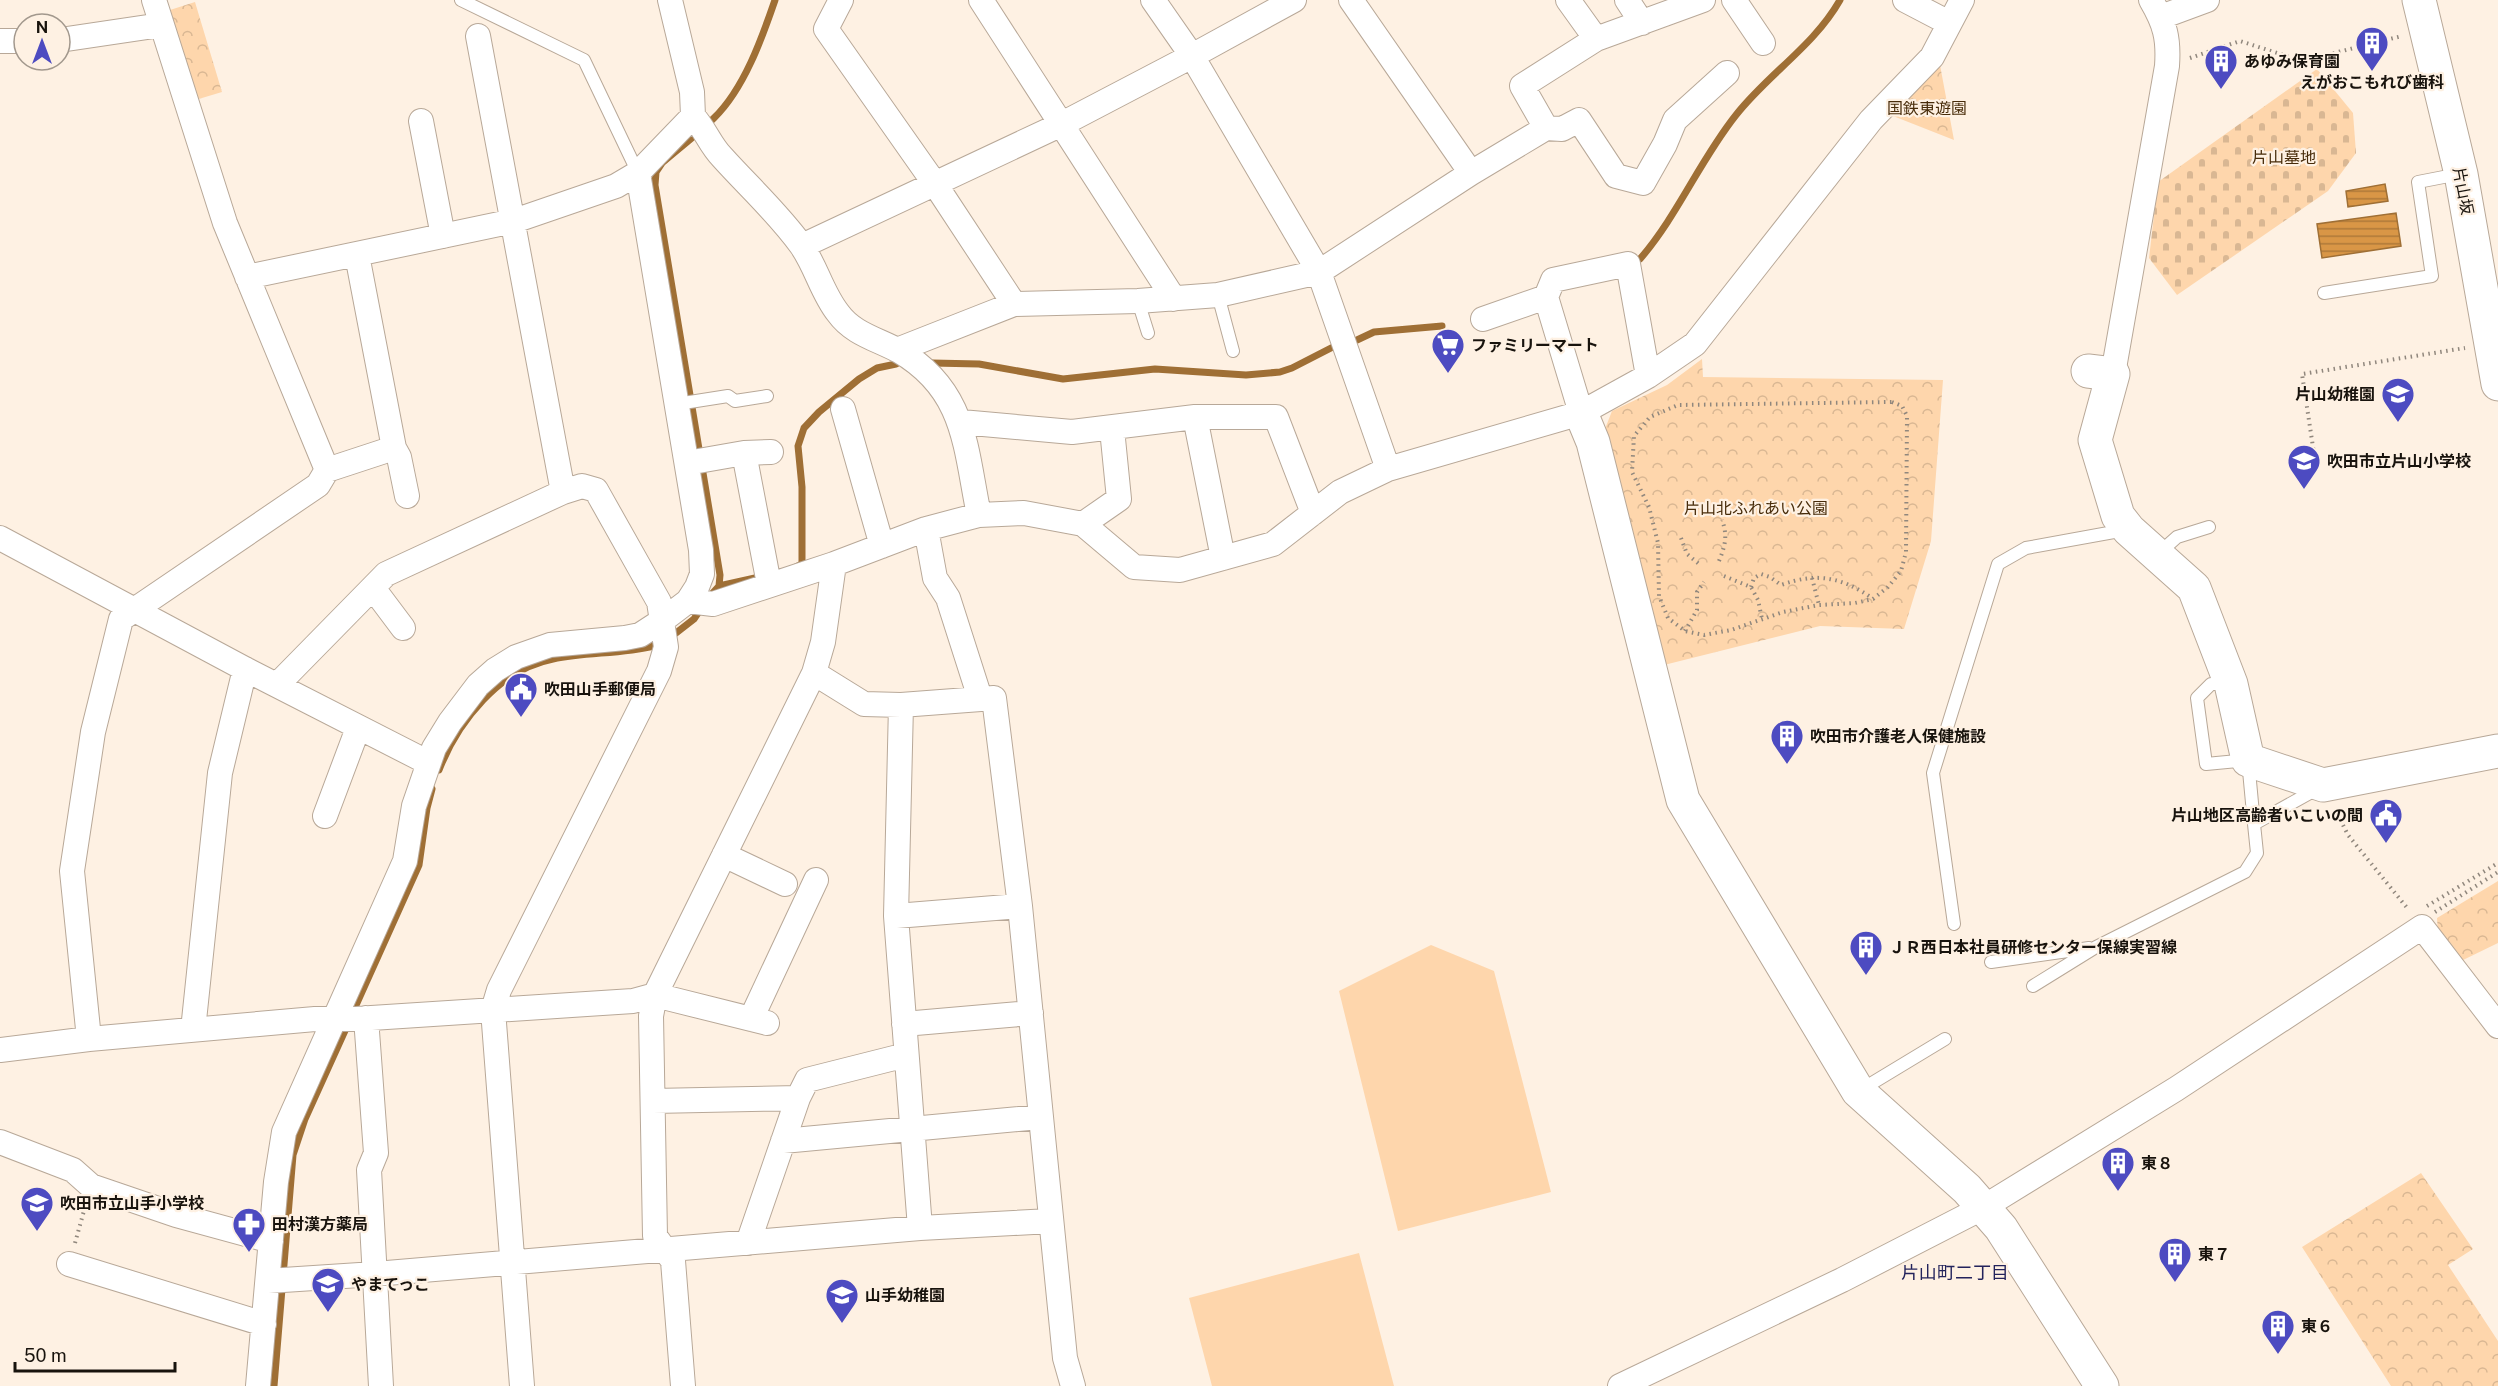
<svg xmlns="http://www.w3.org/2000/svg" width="2498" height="1386" font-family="'Public Sans','Noto Sans JP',sans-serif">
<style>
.green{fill:#fed6ac}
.cemetery{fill:url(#cemetery-stones)}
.park{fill:url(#park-crowns)}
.water{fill:url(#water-rules);stroke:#9f6f35;stroke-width:1.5}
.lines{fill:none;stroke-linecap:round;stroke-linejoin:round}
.stream{stroke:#9f6f35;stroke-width:7}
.lane-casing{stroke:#b8a898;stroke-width:14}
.street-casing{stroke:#b8a898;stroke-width:26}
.secondary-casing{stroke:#b8a898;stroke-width:35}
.path{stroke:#90877d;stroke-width:4;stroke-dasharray:1.5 4.5;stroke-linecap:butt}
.lane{stroke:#fff;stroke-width:12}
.street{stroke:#fff;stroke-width:24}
.secondary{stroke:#fff;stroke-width:33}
.labels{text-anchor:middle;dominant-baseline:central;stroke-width:4.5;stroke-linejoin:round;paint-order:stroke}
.poi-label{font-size:16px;font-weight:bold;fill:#18130d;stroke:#fef1e3;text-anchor:start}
.park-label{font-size:16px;fill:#482c0a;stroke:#fef1e3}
.street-label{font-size:16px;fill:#18130d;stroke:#fef1e3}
.neighbourhood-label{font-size:18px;fill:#23235c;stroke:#fef1e3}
</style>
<defs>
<pattern id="cemetery-stones" width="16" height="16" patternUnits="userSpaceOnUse" patternTransform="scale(1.5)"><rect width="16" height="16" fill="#fed6ac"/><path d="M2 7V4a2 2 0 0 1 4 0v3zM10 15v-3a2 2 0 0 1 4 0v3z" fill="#d9b793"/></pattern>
<pattern id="park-crowns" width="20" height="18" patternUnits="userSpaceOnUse" patternTransform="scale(1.5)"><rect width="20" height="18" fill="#fed6ac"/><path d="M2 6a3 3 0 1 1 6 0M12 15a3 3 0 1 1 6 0" fill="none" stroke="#d9b793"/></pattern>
<pattern id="water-rules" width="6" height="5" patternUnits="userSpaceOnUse" patternTransform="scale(1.5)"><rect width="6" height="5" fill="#d99646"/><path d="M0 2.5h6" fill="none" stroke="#af7939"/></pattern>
</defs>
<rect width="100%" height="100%" fill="#fef1e3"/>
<path class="green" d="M 1431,945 L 1494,971 L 1551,1192 L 1398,1231 L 1339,991 Z
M 1359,1253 L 1394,1386 L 1212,1386 L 1189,1298 Z"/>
<path class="cemetery" d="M 2317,69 L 2353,113 L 2356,153 L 2328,191 L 2177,295 L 2149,258 L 2158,182 Z"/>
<path class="park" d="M 195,2 L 222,92 L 192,101 L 168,24 L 170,10 Z
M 1940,65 L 1954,140 L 1893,116 Z
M 1702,359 L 1703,377 L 1943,380 L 1931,541 L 1904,629 L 1820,626 L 1660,666 L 1603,434 L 1612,411 L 1667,385 Z
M 2498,881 L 2498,943 L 2461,961 L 2438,933 L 2437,918 Z
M 2421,1173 L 2473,1249 L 2448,1265 L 2498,1341 L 2498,1386 L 2391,1386 L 2302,1247 Z"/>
<path class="water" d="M 2385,184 L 2388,201 L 2348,207 L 2346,191 Z
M 2396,213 L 2401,246 L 2322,258 L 2317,224 Z"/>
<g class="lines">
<path class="stream" d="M 1640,259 C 1678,215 1700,160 1736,115 C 1768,74 1814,46 1840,0
M 1357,340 L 1374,332 L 1442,326
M 932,363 L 979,364 L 1063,379 L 1155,369 L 1246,375 L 1280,372 L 1292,368 L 1331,348
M 796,567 L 802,564 L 802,487 L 798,446 L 804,428 L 819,412 L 859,379 L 877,368 L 896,364
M 719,586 L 755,578
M 708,598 L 719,586 L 720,575 L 655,185 L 656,172 L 662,163 C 679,148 698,134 714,118 C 744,89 762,38 775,0
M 676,633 L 694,619 L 702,607
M 439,770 C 458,721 500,669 553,659 C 587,652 621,654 654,646
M 352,1014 L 419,865 L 427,808 L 432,789
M 274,1386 L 293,1155 L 305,1119 L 348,1024"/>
<defs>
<path id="lane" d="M 461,0 L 584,60 L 638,173
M 2324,293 L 2432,276 L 2418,182 L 2459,174
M 1218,295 L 1233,351
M 1138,301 L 1148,333
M 677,404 L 728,396 L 735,401 L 767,396
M 2158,554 L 2177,537 L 2209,527
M 2230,684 L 2211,684 L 2197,698 L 2206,764 L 2248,760 L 2254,824
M 1954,924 L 1933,773 L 1998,564 L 2026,548 L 2125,530
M 1991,962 L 2089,948
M 2033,986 L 2096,947 L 2245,872 L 2257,853 L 2254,824 L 2317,789
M 1859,1091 L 1945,1039"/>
<path id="street" d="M 154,0 L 225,223 L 327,470
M 841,0 L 826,29 L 935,184 L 1014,304
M 981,0 L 1174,299
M 1153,0 L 1192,56 L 1319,272 L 1388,469 L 1581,413 L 1648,376 L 1695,344 L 1871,120 L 1932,57 L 1962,0
M 1351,0 L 1471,173
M 1568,0 L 1596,39
M 1627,0 L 1642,23
M 1734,0 L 1763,43
M 1905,0 L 1949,23
M 2161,17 L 2207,0
M 478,36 L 563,492
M 60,40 L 161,25
M 0,41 L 24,41
M 693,116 C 705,129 710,145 722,157 C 748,186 778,213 801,245 C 816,266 822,293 838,313 C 853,334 877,339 899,351 C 966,390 965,447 979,515
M 421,121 L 443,236
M 1546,128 L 1562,129 L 1579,120 L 1616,176 L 1643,183 L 1665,144 L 1675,120 L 1727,73
M 802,246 L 1062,124 L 1192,56 L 1294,0
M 247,277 L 514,221 L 616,186 L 638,173
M 1483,319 L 1546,297
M 897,350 L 1014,304 L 1138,301 L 1218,295 L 1319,272 L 1471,173 L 1546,128 L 1522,86 L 1596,39 L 1703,0
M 2113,374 L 2167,66 C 2169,38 2165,24 2151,0
M 843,409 L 882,546
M 1581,413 L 1546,297 L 1553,280 L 1628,264 L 1648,376
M 1195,417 L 1223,558
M 961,422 L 1072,432 L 1195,417 L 1276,417 L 1313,513
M 394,448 L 399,457 L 407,496
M 744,453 L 769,584
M 687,463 L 744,453 L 771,452
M 1083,524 L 1119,499 L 1112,429
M 926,529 L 935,578 L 948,598 L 980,698
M 0,538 L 245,669 L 427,762
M 373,588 L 403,628
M 688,601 L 713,604 L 722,601 L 834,564 L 926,529 L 979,515 L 1024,513 L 1083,524 L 1134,567 L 1180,570 L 1273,544 L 1340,492 L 1388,469
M 814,673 L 864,704 L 901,705 L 994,698 L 1020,906 L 1065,1358 L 1073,1386
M 278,684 L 386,574 L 563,492 L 582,486 L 596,490 L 659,602 L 666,647 L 659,671 L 499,990 L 493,1010 L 522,1386
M 901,705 L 896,916 L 920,1228
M 325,816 L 358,728
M 724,855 L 785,884
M 896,916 L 1020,906
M 366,1018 L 376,1153 L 369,1170 L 381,1386
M 751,1019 L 816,880
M 904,1024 L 1031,1013
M 193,1030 L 220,773 L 245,669
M 89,1039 L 72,871 L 93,732 L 121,619 L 318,485 L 327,470 L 394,448 L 357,255
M 0,1050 L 89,1039 L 315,1019 L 356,1019 L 633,1001 L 655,995 L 814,673 L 823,642 L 834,564
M 653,1101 L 798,1098
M 783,1141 L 1040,1117
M 0,1142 L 73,1170 L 91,1186 L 176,1215 L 271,1241
M 748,1243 L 798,1098 L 807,1080 L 906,1055
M 69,1264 L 264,1324
M 268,1281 L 375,1274 L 920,1228 L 1051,1221
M 258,1386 L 276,1182 L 284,1132 L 405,861 L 414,806 L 434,748 L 450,722 L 478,685 L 495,670 L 516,657 L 550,645 L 625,638 L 640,635 L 663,620 L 688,601 L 697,587 L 702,574 L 701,550 L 638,173 L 693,116 L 692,92 L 670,0
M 683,1386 L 673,1261 L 655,1236 L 651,1016 L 655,995 L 767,1023
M 1620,1386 L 1842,1280 L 1984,1207 L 2176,1089 L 2422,927 L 2498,1026"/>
<path id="secondary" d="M 2419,0 L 2461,174 L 2498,384
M 2088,371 L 2113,374 L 2095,440 L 2118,516 L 2129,530 L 2194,588 L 2231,684 L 2248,760 L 2323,785 L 2498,751
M 1581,413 L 1593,442 L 1683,800 L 1858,1091 L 1967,1189 L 2001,1228 L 2102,1386"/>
</defs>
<use href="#lane" class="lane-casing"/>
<use href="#street" class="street-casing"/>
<use href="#secondary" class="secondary-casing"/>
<path class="path" d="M 2190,58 L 2240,41 L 2302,61 L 2402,36
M 1892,402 L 1902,406 L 1907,416 L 1906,552 L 1901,571 L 1888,587 L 1873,599 L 1855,603 L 1819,605 L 1783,612 L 1731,630 L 1704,635 L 1685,631 L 1668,618 L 1659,596 L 1658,543 L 1649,507 L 1632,472 L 1634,436 L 1650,417 L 1678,405 Z
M 2316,467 L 2302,374 L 2465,348
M 1681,538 L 1687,554 L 1699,564
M 1719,561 C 1725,546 1728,536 1722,520
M 1724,576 L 1751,587 L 1758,600 L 1762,619
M 1812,578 L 1819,605
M 1751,587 L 1754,578 L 1761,574 L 1770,577 L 1781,585 C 1817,572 1841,577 1872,598
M 1685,631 L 1697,610 L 1697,592 L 1704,582
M 2335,809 L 2348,835 L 2408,909
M 2427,906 L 2498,863
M 2435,912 L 2498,872
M 75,1243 L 85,1207"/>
<use href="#lane" class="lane"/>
<use href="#street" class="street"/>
<use href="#secondary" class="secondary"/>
</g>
<defs>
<symbol id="building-pin" viewBox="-11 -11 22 30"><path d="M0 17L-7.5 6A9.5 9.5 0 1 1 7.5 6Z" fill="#4d4bc1" stroke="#fef1e3"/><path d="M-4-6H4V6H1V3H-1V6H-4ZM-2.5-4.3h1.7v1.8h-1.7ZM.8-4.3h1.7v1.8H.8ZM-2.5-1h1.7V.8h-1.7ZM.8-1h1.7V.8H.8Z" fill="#fff"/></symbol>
<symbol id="supermarket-pin" viewBox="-11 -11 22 30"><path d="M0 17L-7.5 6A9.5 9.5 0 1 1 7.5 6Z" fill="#4d4bc1" stroke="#fef1e3"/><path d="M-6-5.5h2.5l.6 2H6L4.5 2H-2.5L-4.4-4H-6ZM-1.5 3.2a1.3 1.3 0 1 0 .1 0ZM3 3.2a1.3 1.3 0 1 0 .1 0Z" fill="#fff"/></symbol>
<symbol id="school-pin" viewBox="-11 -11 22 30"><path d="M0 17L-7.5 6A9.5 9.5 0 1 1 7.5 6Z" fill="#4d4bc1" stroke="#fef1e3"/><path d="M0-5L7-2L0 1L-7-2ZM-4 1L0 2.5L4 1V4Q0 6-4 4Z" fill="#fff"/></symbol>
<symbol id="civic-pin" viewBox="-11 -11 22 30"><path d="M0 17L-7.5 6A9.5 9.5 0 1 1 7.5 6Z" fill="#4d4bc1" stroke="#fef1e3"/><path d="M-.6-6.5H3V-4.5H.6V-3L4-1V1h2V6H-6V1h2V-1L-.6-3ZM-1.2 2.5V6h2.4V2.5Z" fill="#fff"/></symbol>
<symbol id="pharmacy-pin" viewBox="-11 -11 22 30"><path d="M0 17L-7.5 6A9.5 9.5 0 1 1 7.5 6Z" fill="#4d4bc1" stroke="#fef1e3"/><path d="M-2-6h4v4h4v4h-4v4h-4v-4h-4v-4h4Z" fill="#fff"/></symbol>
</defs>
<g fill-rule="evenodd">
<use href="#building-pin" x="2353" y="24" width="38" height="52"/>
<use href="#building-pin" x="2202" y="42" width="38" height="52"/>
<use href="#supermarket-pin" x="1429" y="326" width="38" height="52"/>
<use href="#school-pin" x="2379" y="375" width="38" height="52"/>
<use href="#school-pin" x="2285" y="442" width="38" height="52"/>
<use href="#civic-pin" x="502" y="670" width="38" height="52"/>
<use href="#building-pin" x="1768" y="717" width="38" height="52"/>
<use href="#civic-pin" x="2367" y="796" width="38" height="52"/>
<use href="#building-pin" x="1847" y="928" width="38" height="52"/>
<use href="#building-pin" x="2099" y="1144" width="38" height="52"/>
<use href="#school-pin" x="18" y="1184" width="38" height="52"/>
<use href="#pharmacy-pin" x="230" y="1205" width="38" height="52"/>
<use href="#building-pin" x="2156" y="1235" width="38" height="52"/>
<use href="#school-pin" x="309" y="1265" width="38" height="52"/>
<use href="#school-pin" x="823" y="1276" width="38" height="52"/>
<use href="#building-pin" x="2259" y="1307" width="38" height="52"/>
</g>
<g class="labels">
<g class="poi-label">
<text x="2244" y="61">あゆみ保育園</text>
<text x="2372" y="82" text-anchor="middle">えがおこもれび歯科</text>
<text x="1471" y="345">ファミリーマート</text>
<text x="2375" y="394" text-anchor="end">片山幼稚園</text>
<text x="2327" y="461">吹田市立片山小学校</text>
<text x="544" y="689">吹田山手郵便局</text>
<text x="1810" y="736">吹田市介護老人保健施設</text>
<text x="2363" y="815" text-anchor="end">片山地区高齢者いこいの間</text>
<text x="1889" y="947">ＪＲ西日本社員研修センター保線実習線</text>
<text x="2141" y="1163">東８</text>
<text x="60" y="1203">吹田市立山手小学校</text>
<text x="272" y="1224">田村漢方薬局</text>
<text x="2198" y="1254">東７</text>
<text x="351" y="1284">やまてっこ</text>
<text x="865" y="1295">山手幼稚園</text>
<text x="2301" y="1326">東６</text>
</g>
<g class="park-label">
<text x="1927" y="108">国鉄東遊園</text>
<text x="2284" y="157">片山墓地</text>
<text x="1756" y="508">片山北ふれあい公園</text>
</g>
<g class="street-label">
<text transform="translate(2463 191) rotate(79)">片山坂</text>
</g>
<g class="neighbourhood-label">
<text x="1955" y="1272">片山町二丁目</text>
</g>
</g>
<g transform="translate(42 42)"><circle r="28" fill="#fef1e3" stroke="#a2988d" stroke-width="1.5"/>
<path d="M0-4.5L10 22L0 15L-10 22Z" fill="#4d4bc1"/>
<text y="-9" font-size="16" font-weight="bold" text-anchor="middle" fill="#18130d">N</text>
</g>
<path d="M15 1362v9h160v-9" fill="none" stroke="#18130d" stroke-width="3"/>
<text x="24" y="1362" font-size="18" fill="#18130d" stroke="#fef1e3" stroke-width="4.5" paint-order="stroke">50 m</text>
</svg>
